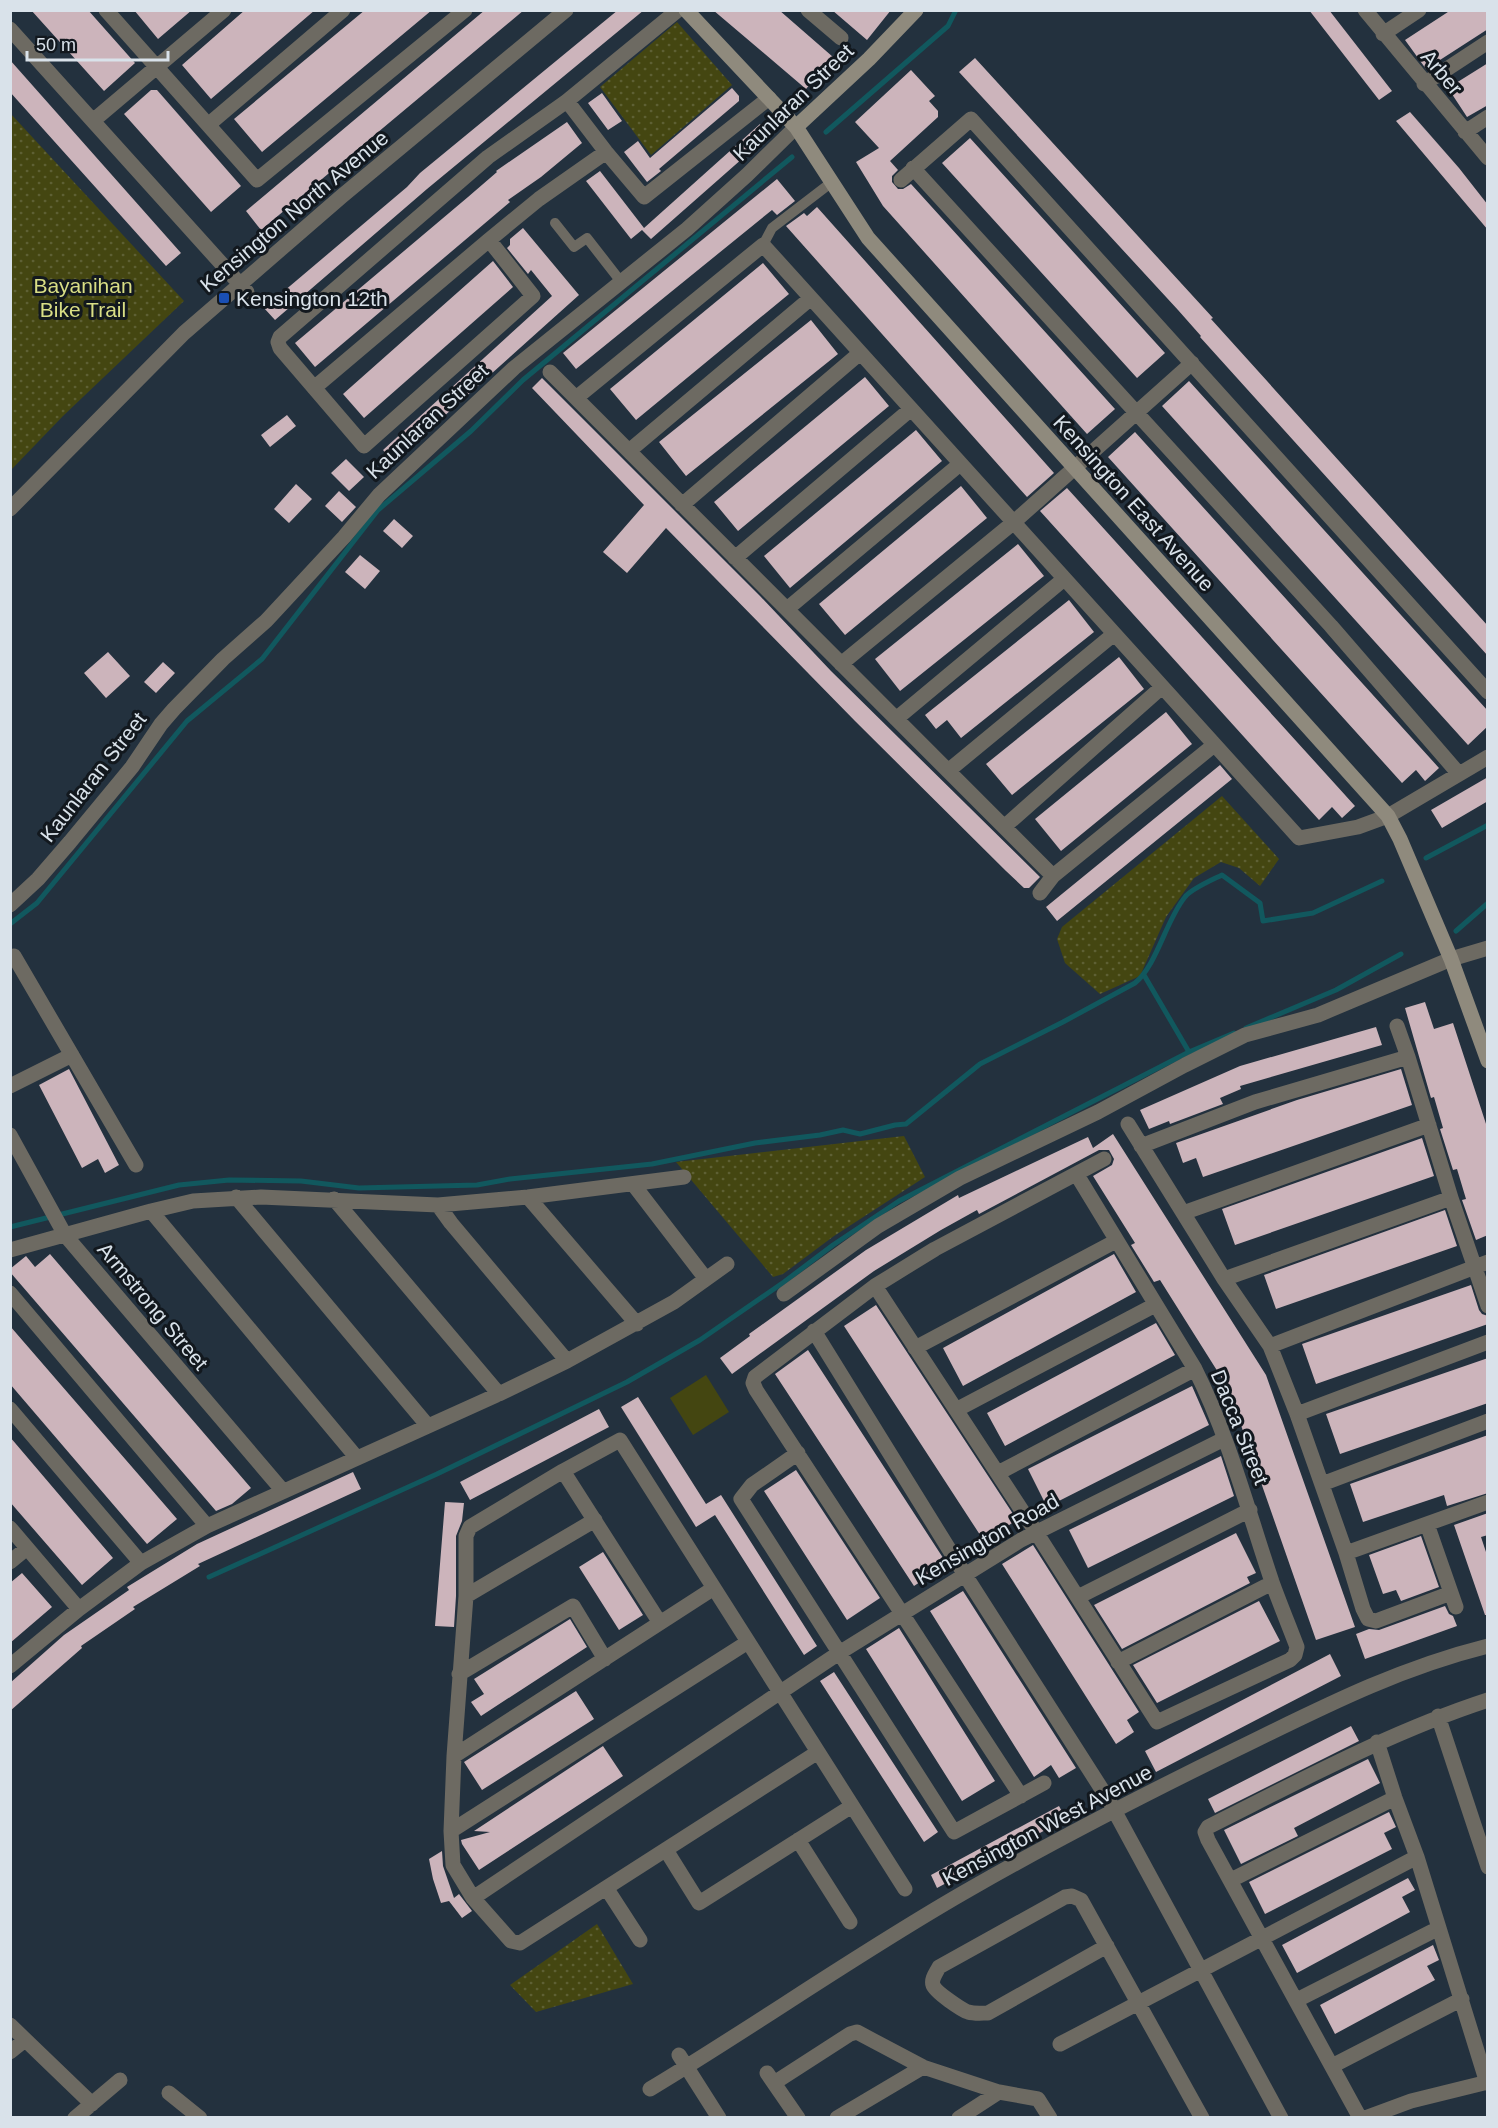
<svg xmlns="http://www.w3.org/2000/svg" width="1498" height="2128" font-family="Helvetica,sans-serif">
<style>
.grass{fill:url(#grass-dots)}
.garden{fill:#444611}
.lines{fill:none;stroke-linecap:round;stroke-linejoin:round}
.stream{stroke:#11585e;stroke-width:5}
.building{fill:#ccb4bb}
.lane{stroke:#6d6a62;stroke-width:10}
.street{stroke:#6d6a62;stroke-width:15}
.secondary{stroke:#8f8a7d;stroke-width:15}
.transit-dot{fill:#1a4fb4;stroke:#12181e;stroke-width:2}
.labels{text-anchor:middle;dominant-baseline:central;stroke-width:6;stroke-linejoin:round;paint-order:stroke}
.street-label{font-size:21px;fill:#d9e2ea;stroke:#12181e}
.park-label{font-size:21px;fill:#d9de85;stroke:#12181e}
.poi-label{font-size:21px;fill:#d9e2ea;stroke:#12181e;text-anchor:start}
</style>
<defs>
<pattern id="grass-dots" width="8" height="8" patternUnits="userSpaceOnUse" patternTransform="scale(1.5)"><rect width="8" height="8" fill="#444611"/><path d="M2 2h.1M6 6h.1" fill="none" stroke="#5e6034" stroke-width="1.8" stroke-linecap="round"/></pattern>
</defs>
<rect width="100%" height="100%" fill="#23313e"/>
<path class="grass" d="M 677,22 L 732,85 L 651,155 L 600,87 Z
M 10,113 L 184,301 L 63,416 L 11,470 Z
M 1222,796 L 1279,859 L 1260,886 L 1239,868 L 1221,862 L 1194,878 L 1166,917 L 1140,976 L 1100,994 L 1065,963 L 1057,939 L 1062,927 Z
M 904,1136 L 925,1177 L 834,1236 L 783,1274 L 773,1277 L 676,1162 Z
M 597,1924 L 633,1984 L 536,2012 L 510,1985 Z"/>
<path class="garden" d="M 706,1375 L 729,1412 L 693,1435 L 670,1398 Z"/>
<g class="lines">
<path class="stream" d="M 826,132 L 948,26 L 956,10
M 1426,858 L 1488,825
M 10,924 L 37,903 L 187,721 L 262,659 L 378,510 L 471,431 L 523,380 L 792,157
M 1456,931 L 1488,903
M 1144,975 L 1189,1052 L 1234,1033
M 1246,1028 L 1336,990 L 1401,954
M 10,1227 L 179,1185 L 229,1180 L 301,1181 L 359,1188 L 477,1185 L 510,1179 L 652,1164 L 755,1143 L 820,1135 L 843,1130 L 860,1134 L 895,1125 L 906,1124 L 980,1064 L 1063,1022 L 1135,983 C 1157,965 1166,920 1185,897 C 1191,889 1212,880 1222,875 L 1260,903 L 1263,921 L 1313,913 L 1382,881
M 209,1577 L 437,1474 L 627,1382 L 700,1340 L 784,1282 L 833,1245 L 899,1201 L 1189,1052"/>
</g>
<path class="building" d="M 31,10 L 88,10 L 135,63 L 104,91 Z
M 134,10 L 192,10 L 158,39 Z
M 245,10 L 315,10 L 211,99 L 182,65 Z
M 365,10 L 432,10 L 262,152 L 234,119 Z
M 485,10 L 524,10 L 261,230 L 246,211 Z
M 618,10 L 644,10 L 427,189 L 275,320 L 264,308 L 407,187 L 420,173 Z
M 713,10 L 779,10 L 833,57 L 806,89 Z
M 832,10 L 891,10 L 867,40 Z
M 1309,10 L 1329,10 L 1392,91 L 1379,100 Z
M 1451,10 L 1488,10 L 1488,29 L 1426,69 L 1405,40 Z
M 975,58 L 1213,318 L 1211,319 L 1488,626 L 1488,656 L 1200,337 L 1201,336 L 1178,310 L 959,72 Z
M 10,60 L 181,253 L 166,266 L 10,92 Z
M 1488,63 L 1488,105 L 1467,117 L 1448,88 Z
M 911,70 L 935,96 L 929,101 L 938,111 L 938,117 L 890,161 L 898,170 L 892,176 L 892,182 L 898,189 L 903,189 L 911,184 L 1115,409 L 1087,434 L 883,206 L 856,162 L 879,148 L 855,122 Z
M 732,88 L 739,96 L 739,101 L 659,169 L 661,171 L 647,182 L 624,152 L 638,141 L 650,158 Z
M 151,90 L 157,90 L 241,186 L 211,212 L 124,114 Z
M 602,93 L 622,121 L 608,130 L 588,103 Z
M 1410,112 L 1459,168 L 1488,205 L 1488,230 L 1396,121 Z
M 567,122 L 582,143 L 541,177 L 508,200 L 510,202 L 315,367 L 295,343 L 468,197 L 497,172 L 496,171 Z
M 760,124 L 769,135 L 651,239 L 642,230 L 631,239 L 586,181 L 600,171 L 644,228 Z
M 970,138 L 1165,353 L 1137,378 L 942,163 Z
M 777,179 L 795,201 L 777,215 L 772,210 L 576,369 L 563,353 Z
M 817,207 L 1054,473 L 1027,497 L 786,226 L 804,213 L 807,216 Z
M 523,228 L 579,295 L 393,462 L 383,450 L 552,296 L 531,270 L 528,274 L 507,248 L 510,245 L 510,239 Z
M 493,261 L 513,287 L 364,418 L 343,394 Z
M 763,263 L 789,294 L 636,420 L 610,389 Z
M 811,320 L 838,354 L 686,476 L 659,442 Z
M 865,377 L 889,406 L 738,531 L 714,502 Z
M 542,378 L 760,596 L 831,671 L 1040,877 L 1029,888 L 1024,888 L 1006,871 L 855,721 L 666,528 L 627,573 L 603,552 L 644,505 L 532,388 Z
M 1189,381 L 1488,711 L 1488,726 L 1468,745 L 1162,406 Z
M 287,415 L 296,426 L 270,447 L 261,435 Z
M 916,430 L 942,461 L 790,588 L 764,556 Z
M 1135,432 L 1439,768 L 1425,781 L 1416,770 L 1402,783 L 1108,457 Z
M 346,459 L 364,477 L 349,491 L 331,473 Z
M 296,484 L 312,499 L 289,523 L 274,509 Z
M 961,486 L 987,518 L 845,635 L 819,604 Z
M 1067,488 L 1355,806 L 1342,818 L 1332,807 L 1319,820 L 1040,511 Z
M 339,491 L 356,507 L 342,522 L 325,506 Z
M 394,519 L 413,536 L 402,548 L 383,531 Z
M 1018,544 L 1044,576 L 900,691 L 875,659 Z
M 360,555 L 380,571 L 365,589 L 345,572 Z
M 1069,600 L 1094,632 L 961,738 L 947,720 L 936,729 L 925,715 Z
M 108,652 L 130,676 L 106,698 L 84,673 Z
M 1119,657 L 1144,689 L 1012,795 L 986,764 Z
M 163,662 L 175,673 L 156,693 L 144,682 Z
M 1166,712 L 1192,744 L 1061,851 L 1035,819 Z
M 1220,765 L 1232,779 L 1057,921 L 1046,907 Z
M 1488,777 L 1488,801 L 1442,828 L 1431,810 Z
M 1425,1002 L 1434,1029 L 1453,1023 L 1488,1130 L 1488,1235 L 1476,1240 L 1462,1200 L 1466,1199 L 1457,1169 L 1453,1170 L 1440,1129 L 1443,1128 L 1434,1097 L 1431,1098 L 1405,1008 Z
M 1376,1027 L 1382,1045 L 1240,1086 L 1241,1089 L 1220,1098 L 1223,1104 L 1170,1124 L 1169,1121 L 1149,1129 L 1140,1110 L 1240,1066 Z
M 69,1069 L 119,1165 L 105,1173 L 98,1159 L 82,1168 L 39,1085 Z
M 1401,1069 L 1412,1105 L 1203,1177 L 1196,1158 L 1183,1163 L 1176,1143 L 1297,1100 Z
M 1113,1134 L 1266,1375 L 1355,1627 L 1316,1640 L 1228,1388 L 1160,1280 L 1154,1282 L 1131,1245 L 1135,1243 L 1093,1176 L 1112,1165 L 1114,1159 L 1109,1150 L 1099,1150 L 979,1214 L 977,1210 L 941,1230 L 874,1271 L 732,1374 L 720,1358 L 750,1336 L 749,1334 L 866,1250 L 958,1195 L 959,1198 L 1088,1137 L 1093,1148 Z
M 1422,1138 L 1434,1176 L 1235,1245 L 1222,1209 Z
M 1445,1210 L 1457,1246 L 1276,1309 L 1264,1275 Z
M 50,1254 L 251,1488 L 232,1504 L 216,1511 L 10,1272 L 10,1269 L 26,1256 L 35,1267 Z
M 1114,1254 L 1136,1292 L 963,1386 L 943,1348 Z
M 1471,1285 L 1479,1310 L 1482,1314 L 1488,1316 L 1488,1324 L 1316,1384 L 1302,1344 Z
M 876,1305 L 1017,1520 L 984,1541 L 844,1326 Z
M 1156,1323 L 1175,1355 L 1005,1446 L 987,1413 Z
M 10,1326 L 177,1519 L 147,1544 L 10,1384 Z
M 808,1350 L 947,1564 L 914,1586 L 775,1374 Z
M 1488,1358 L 1488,1403 L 1340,1454 L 1326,1414 Z
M 1192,1386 L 1209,1425 L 1047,1507 L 1028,1469 Z
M 638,1397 L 706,1504 L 721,1495 L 817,1646 L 804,1655 L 715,1515 L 696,1527 L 621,1407 Z
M 599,1409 L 609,1427 L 470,1500 L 460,1482 Z
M 1488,1435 L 1488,1493 L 1447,1506 L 1444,1495 L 1363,1522 L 1350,1484 Z
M 10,1437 L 113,1558 L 82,1585 L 10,1502 Z
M 1221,1456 L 1234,1496 L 1088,1568 L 1069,1530 Z
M 796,1470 L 880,1598 L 847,1620 L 764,1491 Z
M 353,1472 L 361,1489 L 198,1564 L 200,1566 L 133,1607 L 135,1609 L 81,1646 L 82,1648 L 10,1711 L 10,1683 L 64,1635 L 129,1590 L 127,1587 L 197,1544 Z
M 445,1502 L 464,1503 L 462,1521 L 456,1536 L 456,1596 L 454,1627 L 435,1626 Z
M 1488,1513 L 1488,1535 L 1481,1537 L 1488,1558 L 1488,1615 L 1485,1615 L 1454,1525 Z
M 1236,1533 L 1256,1573 L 1247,1577 L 1250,1583 L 1122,1649 L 1094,1605 Z
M 1421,1536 L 1439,1587 L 1401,1601 L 1396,1590 L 1383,1594 L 1369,1555 Z
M 1033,1545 L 1139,1712 L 1127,1720 L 1134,1732 L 1116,1744 L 1002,1564 Z
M 603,1552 L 643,1615 L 619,1630 L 579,1567 Z
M 22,1573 L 52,1607 L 10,1643 L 10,1583 Z
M 963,1591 L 1076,1768 L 1059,1778 L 1051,1765 L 1034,1777 L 930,1611 Z
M 1259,1601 L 1280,1641 L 1157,1703 L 1133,1665 Z
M 1445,1606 L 1449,1614 L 1453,1616 L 1457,1626 L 1365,1659 L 1356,1634 L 1369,1629 L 1379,1630 Z
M 570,1619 L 587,1647 L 481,1716 L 471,1702 L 484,1694 L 474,1679 Z
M 899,1628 L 995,1781 L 962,1801 L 866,1649 Z
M 1330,1654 L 1341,1676 L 1156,1772 L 1145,1751 Z
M 834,1672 L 938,1832 L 924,1842 L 820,1681 Z
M 576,1691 L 594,1719 L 482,1790 L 464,1762 Z
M 1351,1726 L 1359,1741 L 1215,1813 L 1208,1799 Z
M 603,1746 L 623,1776 L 479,1870 L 462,1844 L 461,1840 L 490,1832 L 474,1831 Z
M 1368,1759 L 1380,1783 L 1294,1828 L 1298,1836 L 1241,1864 L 1224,1830 Z
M 1059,1806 L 1066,1819 L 937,1888 L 931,1875 Z
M 1389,1812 L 1396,1827 L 1384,1833 L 1392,1849 L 1265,1914 L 1249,1882 Z
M 442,1851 L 443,1866 L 454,1898 L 459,1894 L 472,1911 L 462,1918 L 449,1901 L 441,1903 L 433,1879 L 429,1859 Z
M 1408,1878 L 1415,1890 L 1402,1897 L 1410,1912 L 1297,1973 L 1282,1945 Z
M 1433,1945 L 1439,1960 L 1427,1966 L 1435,1980 L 1335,2034 L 1320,2005 Z"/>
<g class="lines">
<path class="lane" d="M 555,223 L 574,247 L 587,238 L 622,283
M 763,245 L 772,228 L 832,182"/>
<path class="street" d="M 106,10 L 257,180 L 465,10
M 808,10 L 841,38
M 1365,10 L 1488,158
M 10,29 L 247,292
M 1383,34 L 1419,10
M 1424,84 L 1488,42
M 567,101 L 606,152 L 644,197 L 769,98
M 94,120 L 224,10
M 208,125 L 343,10
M 1465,132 L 1488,117
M 913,168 L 1331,626 L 1459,774
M 901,180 L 971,119 L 1488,692
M 489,240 L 533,296 L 364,446 L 280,348 L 278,342 L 280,337 L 488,157 L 567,101 L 678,10
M 550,372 L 1053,876
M 314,388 L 489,240 L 539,199 L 606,152
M 576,398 L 763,245 L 1299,838 L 1358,827 L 1388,816 L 1488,757
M 629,451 L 811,298
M 682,505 L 860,353
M 10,509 L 184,333 L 342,196 L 566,10
M 735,558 L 911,409
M 787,609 L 960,464
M 841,664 L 1014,522 L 1192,363
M 896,719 L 1064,579
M 948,771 L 1114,634
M 1004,827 L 1162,687
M 1040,893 L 1053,876 L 1214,745
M 10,905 L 38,879 L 70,842 L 132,767 L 161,724 L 174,709 L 223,659 L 266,621 L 344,537 L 379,495 L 514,368 L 687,229 L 747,175 L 796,127
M 14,956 L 136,1165
M 1397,1026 L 1408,1057 L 1451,1198 L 1488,1306
M 10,1086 L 72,1055
M 1128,1124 L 1224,1279 L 1270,1346 L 1297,1414 L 1346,1553 L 1363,1609 L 1368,1619 L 1376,1621 L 1451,1593
M 10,1135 L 65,1235 L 283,1491
M 1141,1146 L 1255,1102 L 1408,1057
M 633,1184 L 706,1279
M 236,1197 L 428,1426
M 528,1197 L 637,1324
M 334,1199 L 499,1394
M 438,1205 L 451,1223 L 567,1361
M 151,1211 L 357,1458
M 1183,1213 L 1429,1125
M 10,1250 L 151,1211 L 193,1201 L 261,1197 L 438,1205 L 528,1197 L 684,1177
M 1224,1279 L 1451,1198
M 875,1286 L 1036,1532 L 1157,1722 L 1290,1660 L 1295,1655 L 1297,1647 C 1289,1626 1280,1604 1272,1582 C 1248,1511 1229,1437 1195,1369 L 1077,1175
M 10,1293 L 207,1526
M 784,1294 L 878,1226 L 960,1178 L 1098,1112 L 1185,1065 L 1245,1035 L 1318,1015 L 1451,959 L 1488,948
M 814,1331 L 965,1575 L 1108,1799 L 1281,2118
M 1270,1346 L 1488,1262
M 915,1348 L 1116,1241
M 10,1409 L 141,1563
M 956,1410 L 1155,1305
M 1297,1414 L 1488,1342
M 798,1453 L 752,1485 L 741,1499 L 954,1832 L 1044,1783
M 563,1471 L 660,1623
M 998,1473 L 1195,1369
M 1322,1484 L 1488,1421
M 1427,1524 L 1456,1607
M 10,1528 L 79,1609
M 1346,1553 L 1488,1502
M 10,1562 L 27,1548
M 466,1596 L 595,1520
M 1078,1597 L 1250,1510
M 1118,1662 L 1272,1583
M 10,1666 L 79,1609 L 141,1563 L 207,1526 L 499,1394 L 567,1361 L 674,1302 L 727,1264
M 459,1674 L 573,1606 L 605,1659
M 1438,1716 L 1488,1867
M 1377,1742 L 1395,1798 L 1417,1857 L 1487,2083
M 818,1752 L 520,1943 L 511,1941 L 473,1898 L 453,1865 L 451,1831 L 454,1756 L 466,1596 L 466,1536 L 470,1527 L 563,1471 L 620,1440 L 905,1889
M 454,1756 L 714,1588
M 1021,1796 L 756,1390 L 753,1383 L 755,1377 L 875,1286 L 935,1249 L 1104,1159
M 451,1831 L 748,1642
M 798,1840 L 850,1922
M 666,1850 L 699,1903 L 852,1806
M 1231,1880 L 1395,1798
M 607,1889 L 640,1940
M 473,1898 L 839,1653 L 1021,1540 L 1224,1439
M 1107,1946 L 988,2013 C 982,2013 975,2014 968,2012 C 962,2010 935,1992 933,1985 C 931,1979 936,1973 939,1967 L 1065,1897 L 1072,1896 L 1081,1900 L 1202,2118
M 1297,2000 L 1439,1928
M 10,2025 L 92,2104
M 1060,2044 L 1417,1857
M 10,2052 L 25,2040
M 679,2055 L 719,2118
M 1332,2066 L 1462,1999
M 767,2073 L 798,2118
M 774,2083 L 850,2034 L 857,2032 L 923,2067 L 999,2092 L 1038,2099 L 1050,2118
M 650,2089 C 758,2024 861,1951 970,1889 C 1057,1839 1147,1793 1237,1749 C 1321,1708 1396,1669 1488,1646
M 169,2093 L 200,2118
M 75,2118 L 120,2080
M 837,2118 L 923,2067
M 959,2118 L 999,2092
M 1360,2118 L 1208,1840 L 1205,1832 L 1208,1827 C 1300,1781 1390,1732 1488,1700
M 1365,2118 L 1411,2101 L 1488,2082"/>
<path class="secondary" d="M 686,10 L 796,127 L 868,238 L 1388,816 L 1400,839 L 1451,959 L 1488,1061
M 796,127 L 869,59 L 916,10"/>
</g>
<rect class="transit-dot" x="218" y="292" width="12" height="12" rx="3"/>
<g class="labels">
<g class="street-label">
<text transform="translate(1442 72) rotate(50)">Arber</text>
<text transform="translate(793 102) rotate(-44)">Kaunlaran Street</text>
<text transform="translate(294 211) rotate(-40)">Kensington North Avenue</text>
<text transform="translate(427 421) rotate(-43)">Kaunlaran Street</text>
<text transform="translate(1134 503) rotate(48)">Kensington East Avenue</text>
<text transform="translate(93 777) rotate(-52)">Kaunlaran Street</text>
<text transform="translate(153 1306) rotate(50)">Armstrong Street</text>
<text transform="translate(1240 1427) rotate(68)">Dacca Street</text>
<text transform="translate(987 1539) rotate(-30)">Kensington Road</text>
<text transform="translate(1047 1825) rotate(-28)">Kensington West Avenue</text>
</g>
<g class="park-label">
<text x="83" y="285">Bayanihan<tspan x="83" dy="24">Bike Trail</tspan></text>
</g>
<g class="poi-label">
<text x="236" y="298">Kensington 12th</text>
</g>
</g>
<rect width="1498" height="2128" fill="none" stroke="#d9e2ea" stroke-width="24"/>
<path d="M27 51v9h141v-9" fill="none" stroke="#d9e2ea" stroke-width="3"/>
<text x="36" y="51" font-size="18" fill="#d9e2ea" stroke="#12181e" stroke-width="4.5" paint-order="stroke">50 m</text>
</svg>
